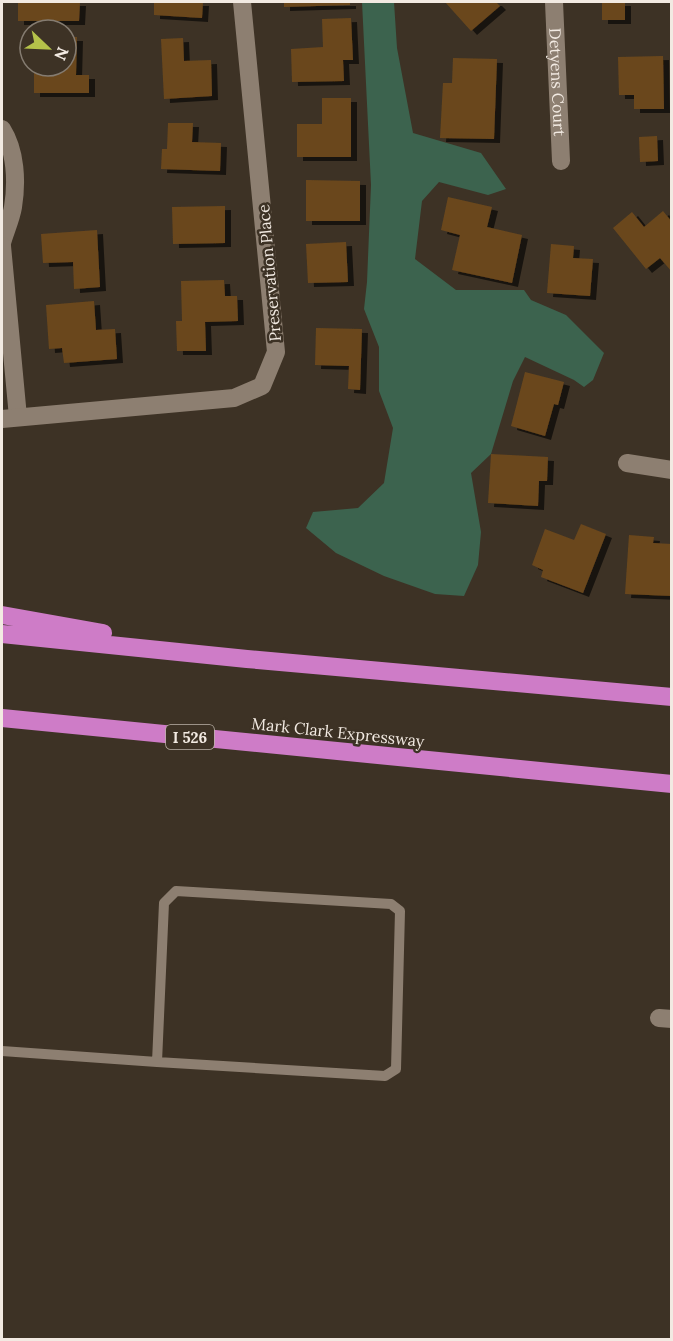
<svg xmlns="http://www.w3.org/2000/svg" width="673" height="1341" font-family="Lora,serif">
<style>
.green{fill:#3c634e}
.building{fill:#6a471c;filter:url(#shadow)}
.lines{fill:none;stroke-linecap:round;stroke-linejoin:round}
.lane{stroke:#8d7f71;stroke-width:10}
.street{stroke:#8d7f71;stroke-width:18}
.highway{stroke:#ce7cc7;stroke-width:18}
.labels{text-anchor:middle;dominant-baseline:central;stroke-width:5;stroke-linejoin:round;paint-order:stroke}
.shield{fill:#3d3225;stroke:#bcb3a9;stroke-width:1.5}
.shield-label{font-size:15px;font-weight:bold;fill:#f2eae2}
.street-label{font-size:16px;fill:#f2eae2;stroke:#3d3225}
</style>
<defs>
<filter id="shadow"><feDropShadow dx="6" dy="4" stdDeviation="0" flood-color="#0009"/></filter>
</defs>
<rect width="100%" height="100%" fill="#3d3225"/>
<path class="green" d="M 362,2 L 394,2 L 397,48 L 413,133 L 481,153 L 506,189 L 488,195 L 439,182 L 422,201 L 415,259 L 456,290 L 524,290 L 531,300 L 566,315 L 604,353 L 593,380 L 584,387 L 574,380 L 525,357 L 513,381 L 491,454 L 471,473 L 481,532 L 478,565 L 464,596 L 435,594 L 384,576 L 336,553 L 306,528 L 313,512 L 358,508 L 384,483 L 393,428 L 379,391 L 379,347 L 364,309 L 367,282 L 371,185 Z"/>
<path class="building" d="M 18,2 L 80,2 L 79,21 L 18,21 Z
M 154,2 L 203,2 L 202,18 L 154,15 Z
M 284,2 L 350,2 L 350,5 L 284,7 Z
M 445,2 L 496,2 L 500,6 L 471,31 Z
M 602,2 L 625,2 L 625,20 L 602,20 Z
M 351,18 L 353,60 L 343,60 L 344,81 L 292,82 L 291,49 L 323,47 L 322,19 Z
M 66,37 L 77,37 L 76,75 L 89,75 L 89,93 L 34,93 L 34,66 L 66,66 Z
M 183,38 L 184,61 L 211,60 L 212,96 L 164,99 L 161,39 Z
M 663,56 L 664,109 L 634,109 L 634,95 L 619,95 L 618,57 Z
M 453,58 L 497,59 L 494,139 L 440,138 L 443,83 L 452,83 Z
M 322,98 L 351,98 L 351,157 L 297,157 L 297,124 L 322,124 Z
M 168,123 L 193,123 L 192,142 L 221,143 L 220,171 L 161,169 L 162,149 L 167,149 Z
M 657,136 L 658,161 L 640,162 L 639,137 Z
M 306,180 L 360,181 L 360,221 L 306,221 Z
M 448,197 L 492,207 L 487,227 L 522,235 L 512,283 L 452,270 L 460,235 L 441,230 Z
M 225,206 L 225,243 L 173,244 L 172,207 Z
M 663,211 L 672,222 L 672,272 L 660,258 L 646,269 L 613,228 L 632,212 L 644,227 Z
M 97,230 L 100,287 L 74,289 L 73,262 L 43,263 L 41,234 Z
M 346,242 L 348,282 L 308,283 L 306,244 Z
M 551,244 L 574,246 L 573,258 L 593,259 L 590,296 L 547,293 Z
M 224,280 L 225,296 L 237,296 L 238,321 L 205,322 L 206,351 L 177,351 L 176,321 L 182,321 L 181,281 Z
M 94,301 L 96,330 L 115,329 L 117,359 L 64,363 L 62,348 L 49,349 L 46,305 Z
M 316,328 L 362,329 L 360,390 L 348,389 L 349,366 L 315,365 Z
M 525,372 L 564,382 L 558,405 L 554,404 L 545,436 L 511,426 Z
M 491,454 L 548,457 L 547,481 L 539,481 L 538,506 L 488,503 Z
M 581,524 L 606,534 L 583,593 L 541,577 L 543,570 L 532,565 L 545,529 L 574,540 Z
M 629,535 L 654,537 L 653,543 L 672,544 L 672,596 L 625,594 Z"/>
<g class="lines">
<path class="lane" d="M 2,1051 L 157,1062 L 385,1076 L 396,1069 L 400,911 L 391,904 L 176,891 L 164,903 L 157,1062"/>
<g class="street">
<path id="s1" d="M 554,2 L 561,161"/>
<path d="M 2,129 C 16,151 17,182 13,207 C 11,219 5,232 2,243"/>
<path d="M 2,246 L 18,417"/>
<path d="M 2,419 L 234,398 L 262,386 L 276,352 L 242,2"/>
<path d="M 627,463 L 672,470"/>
<path d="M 659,1018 L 672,1019"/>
</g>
<path class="highway" d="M 2,615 L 103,633
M 2,634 L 247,659 L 672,697
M 2,718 L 672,784"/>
</g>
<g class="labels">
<rect class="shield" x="166" y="725" width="48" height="24" rx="4.5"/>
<g class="shield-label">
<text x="190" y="737">I 526</text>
</g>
<g class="street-label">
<text stroke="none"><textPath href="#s1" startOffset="80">Detyens Court</textPath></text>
<text transform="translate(269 273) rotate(-95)">Preservation Place</text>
<text transform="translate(338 732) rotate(6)">Mark Clark Expressway</text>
</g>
</g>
<rect width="673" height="1341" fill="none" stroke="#f2eae2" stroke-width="6"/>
<g transform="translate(48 48) rotate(113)"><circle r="28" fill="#3d3225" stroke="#857c71" stroke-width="1.5"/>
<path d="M0-4.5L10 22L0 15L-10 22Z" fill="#b5c24a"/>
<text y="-9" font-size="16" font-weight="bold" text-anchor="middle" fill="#f2eae2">N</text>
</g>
</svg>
